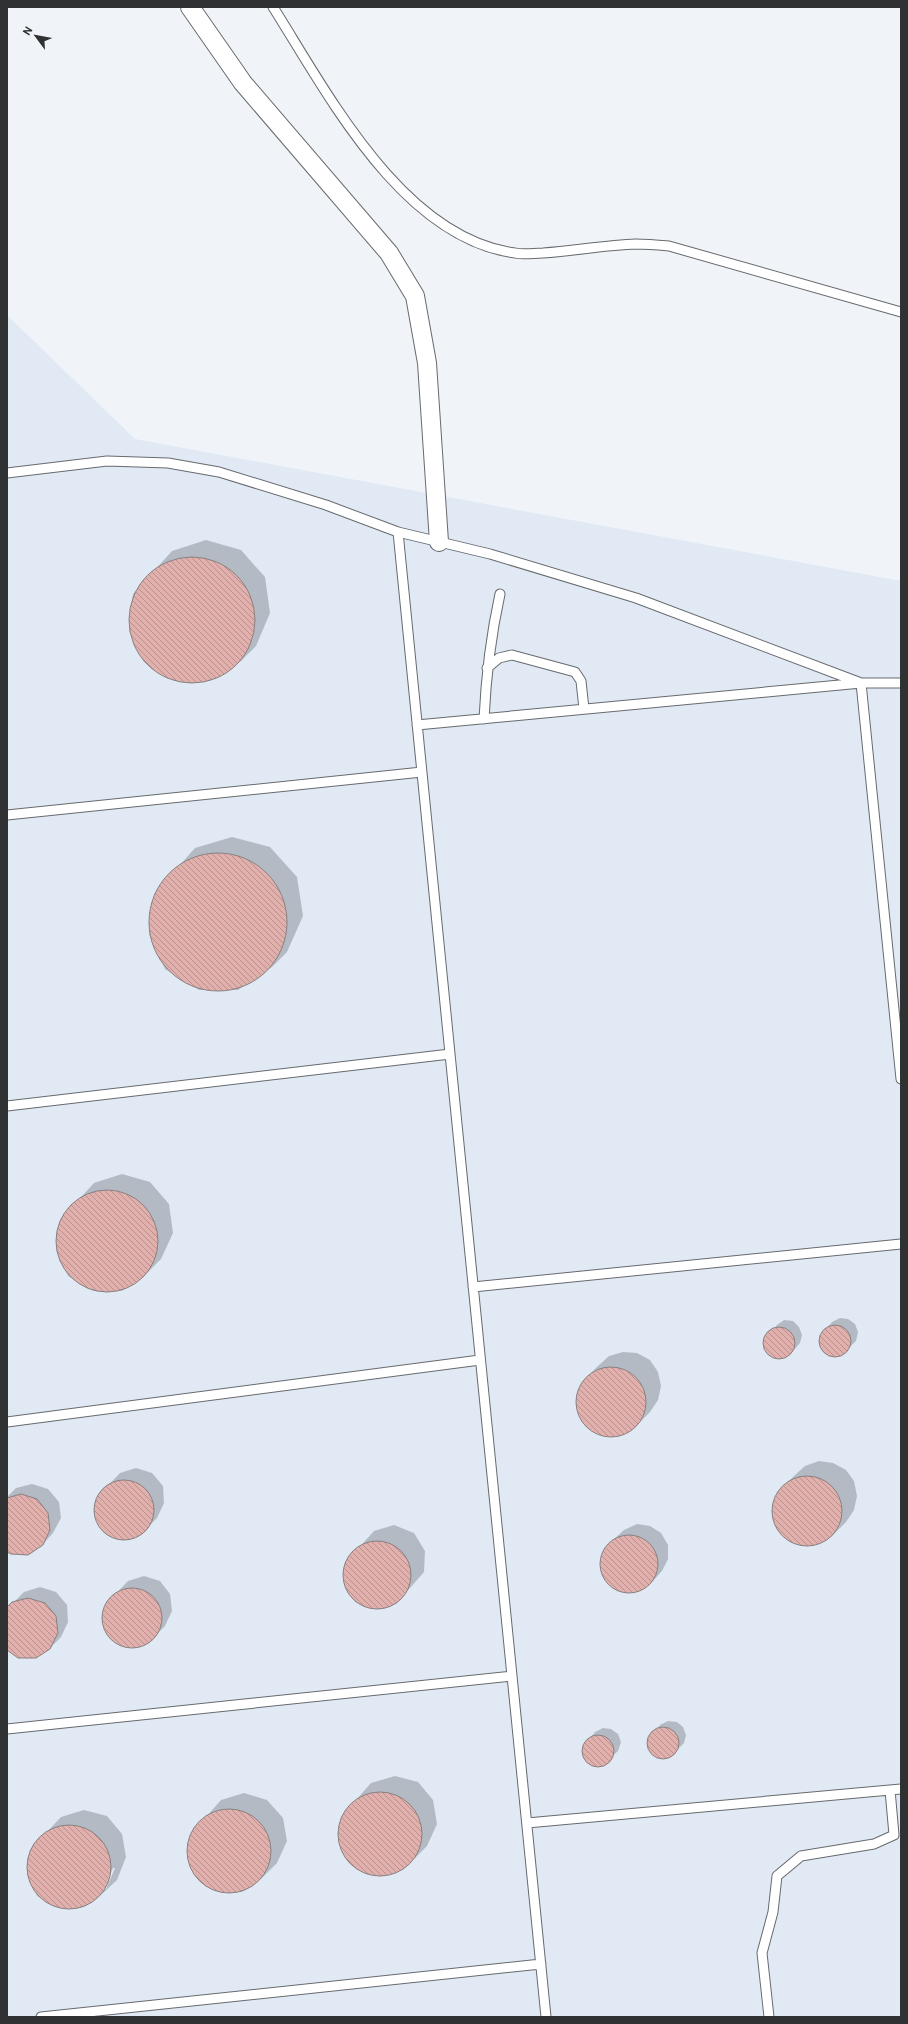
<svg xmlns="http://www.w3.org/2000/svg" width="908" height="2024" font-family="Overpass,sans-serif">
<style>
.built{fill:#e0e9f4}
.shadow{fill:#0003;fill-rule:evenodd}
.building{fill:url(#building-back-hatch);stroke:#878181}
.lines{fill:none;stroke-linecap:round;stroke-linejoin:round}
.lane-casing{stroke:#676a6e;stroke-width:11}
.street-casing{stroke:#676a6e;stroke-width:20}
.lane{stroke:#fff;stroke-width:9}
.street{stroke:#fff;stroke-width:18}
</style>
<defs>
<pattern id="building-back-hatch" width="6" height="6" patternUnits="userSpaceOnUse"><rect width="6" height="6" fill="#e2b0ac"/><path d="M-1 5l2 2M0 0l6 6M5-1l2 2" fill="none" stroke="#b8908d"/></pattern>
</defs>
<rect width="100%" height="100%" fill="#f0f4f9"/>
<path class="built" d="M 7,315 L 135,439 L 901,581 L 901,2017 L 7,2017 Z"/>
<path class="shadow" d="M 206,540 L 241,550 L 265,577 L 270,613 L 256,646 L 241,661 L 210,681 L 174,681 L 144,662 L 129,630 L 133,594 L 172,551 Z
M 232,837 L 270,847 L 297,877 L 303,916 L 287,952 L 272,967 L 238,990 L 199,990 L 165,969 L 149,934 L 154,894 L 195,848 Z
M 122,1174 L 150,1182 L 169,1204 L 173,1233 L 161,1259 L 146,1274 L 122,1291 L 93,1291 L 68,1276 L 56,1249 L 60,1220 L 94,1183 Z
M 840,1318 L 848,1319 L 855,1324 L 858,1332 L 856,1341 L 842,1354 L 833,1356 L 825,1353 L 821,1346 L 820,1337 L 832,1322 Z
M 784,1320 L 793,1321 L 799,1327 L 802,1335 L 800,1343 L 793,1351 L 786,1357 L 778,1358 L 770,1355 L 765,1348 L 765,1340 L 777,1325 Z
M 623,1352 L 637,1353 L 650,1360 L 658,1372 L 661,1386 L 658,1400 L 650,1412 L 635,1427 L 622,1435 L 608,1436 L 594,1432 L 583,1422 L 578,1409 L 577,1395 L 583,1381 L 598,1366 L 609,1356 Z
M 819,1461 L 833,1463 L 846,1470 L 854,1481 L 857,1496 L 854,1510 L 846,1522 L 831,1537 L 818,1544 L 804,1546 L 790,1542 L 780,1532 L 774,1519 L 773,1504 L 779,1491 L 794,1476 L 805,1466 Z
M 136,1468 L 152,1473 L 163,1486 L 164,1503 L 157,1518 L 146,1529 L 131,1538 L 114,1538 L 101,1529 L 94,1513 L 97,1497 L 120,1473 Z
M 32,1484 L 48,1489 L 59,1502 L 61,1518 L 53,1533 L 42,1545 L 7,1551 L 7,1497 L 16,1488 Z
M 637,1524 L 650,1526 L 661,1533 L 668,1545 L 668,1559 L 662,1571 L 651,1583 L 640,1591 L 626,1593 L 613,1588 L 604,1578 L 601,1565 L 603,1552 L 612,1541 L 624,1530 Z
M 394,1525 L 414,1533 L 425,1551 L 424,1572 L 396,1604 L 375,1609 L 355,1602 L 344,1584 L 345,1563 L 374,1531 Z
M 144,1576 L 160,1581 L 170,1594 L 172,1611 L 165,1626 L 154,1637 L 139,1647 L 122,1646 L 109,1637 L 102,1621 L 105,1605 L 128,1581 Z
M 40,1587 L 56,1592 L 67,1605 L 68,1622 L 61,1637 L 50,1648 L 7,1649 L 7,1609 L 24,1592 Z
M 668,1721 L 677,1722 L 683,1727 L 686,1735 L 684,1743 L 670,1757 L 662,1759 L 654,1755 L 649,1748 L 648,1740 L 660,1725 Z
M 603,1728 L 611,1729 L 618,1734 L 621,1742 L 618,1751 L 604,1764 L 596,1766 L 588,1763 L 583,1756 L 583,1747 L 595,1732 Z
M 395,1776 L 418,1782 L 433,1800 L 437,1824 L 427,1846 L 412,1861 L 392,1874 L 368,1875 L 348,1862 L 338,1840 L 341,1817 L 371,1783 Z
M 244,1793 L 267,1800 L 283,1818 L 287,1841 L 277,1863 L 262,1878 L 242,1892 L 218,1892 L 198,1879 L 188,1858 L 191,1834 L 221,1800 Z
M 84,1810 L 107,1816 L 122,1834 L 126,1857 L 117,1880 L 102,1894 L 81,1908 L 58,1908 L 37,1896 L 27,1874 L 30,1850 L 61,1817 ZM 113,1868 L 115,1868 L 106,1889 L 104,1889 Z"/>
<path class="building" d="M129 620a63 63 0 1 1 126 0a63 63 0 1 1-126 0Z
M149 922a69 69 0 1 1 138 0a69 69 0 1 1-138 0Z
M56 1241a51 51 0 1 1 102 0a51 51 0 1 1-102 0Z
M819 1341a16 16 0 1 1 32 0a16 16 0 1 1-32 0Z
M763 1343a16 16 0 1 1 32 0a16 16 0 1 1-32 0Z
M576 1402a35 35 0 1 1 70 0a35 35 0 1 1-70 0Z
M772 1511a35 35 0 1 1 70 0a35 35 0 1 1-70 0Z
M94 1510a30 30 0 1 1 60 0a30 30 0 1 1-60 0Z
M 21,1494 L 37,1499 L 48,1513 L 50,1530 L 43,1545 L 28,1555 L 11,1554 L 7,1552 L 7,1498 Z
M600 1564a29 29 0 1 1 58 0a29 29 0 1 1-58 0Z
M343 1575a34 34 0 1 1 68 0a34 34 0 1 1-68 0Z
M102 1618a30 30 0 1 1 60 0a30 30 0 1 1-60 0Z
M 28,1598 L 45,1603 L 56,1616 L 58,1633 L 50,1649 L 36,1658 L 18,1658 L 7,1650 L 7,1607 L 12,1602 Z
M647 1743a16 16 0 1 1 32 0a16 16 0 1 1-32 0Z
M582 1751a16 16 0 1 1 32 0a16 16 0 1 1-32 0Z
M338 1834a42 42 0 1 1 84 0a42 42 0 1 1-84 0Z
M187 1851a42 42 0 1 1 84 0a42 42 0 1 1-84 0Z
M27 1867a42 42 0 1 1 84 0a42 42 0 1 1-84 0Z"/>
<g class="lines">
<defs>
<path id="lane" d="M 273,7 C 328,94 402,238 515,253 C 524,255 534,253 543,253 C 574,251 605,245 636,244 C 647,244 658,245 669,246 L 901,312
M 7,473 L 107,461 L 168,463 L 219,472 L 326,505 L 398,532 L 490,554 L 636,598 L 861,683 L 901,683
M 398,532 L 546,2017
M 487,668 L 499,658 L 512,655 L 575,672 L 581,681 L 584,709
M 484,719 C 486,676 491,635 500,594
M 417,725 L 861,683 L 901,1079
M 7,815 L 422,772
M 7,1106 L 450,1054
M 473,1287 L 901,1244
M 7,1422 L 480,1360
M 7,1729 L 512,1676
M 527,1823 L 901,1789
M 41,2017 L 541,1964
M 769,2017 L 762,1953 L 773,1912 L 777,1876 L 801,1856 L 874,1844 L 894,1835 L 890,1790"/>
<path id="street" d="M 190,7 L 243,83 L 389,253 L 415,296 L 427,363 L 439,542"/>
</defs>
<use href="#lane" class="lane-casing"/>
<use href="#street" class="street-casing"/>
<use href="#lane" class="lane"/>
<use href="#street" class="street"/>
</g>
<rect width="908" height="2024" fill="none" stroke="#303133" stroke-width="16"/>
<g transform="translate(36 36) rotate(302)" stroke="#f0f4f9" stroke-width="3" paint-order="stroke">
<path d="M0-3L7 15L0 10L-7 15Z" fill="#303133"/>
<text y="-6" font-size="11" font-weight="bold" text-anchor="middle" fill="#303133">N</text>
</g>
</svg>
